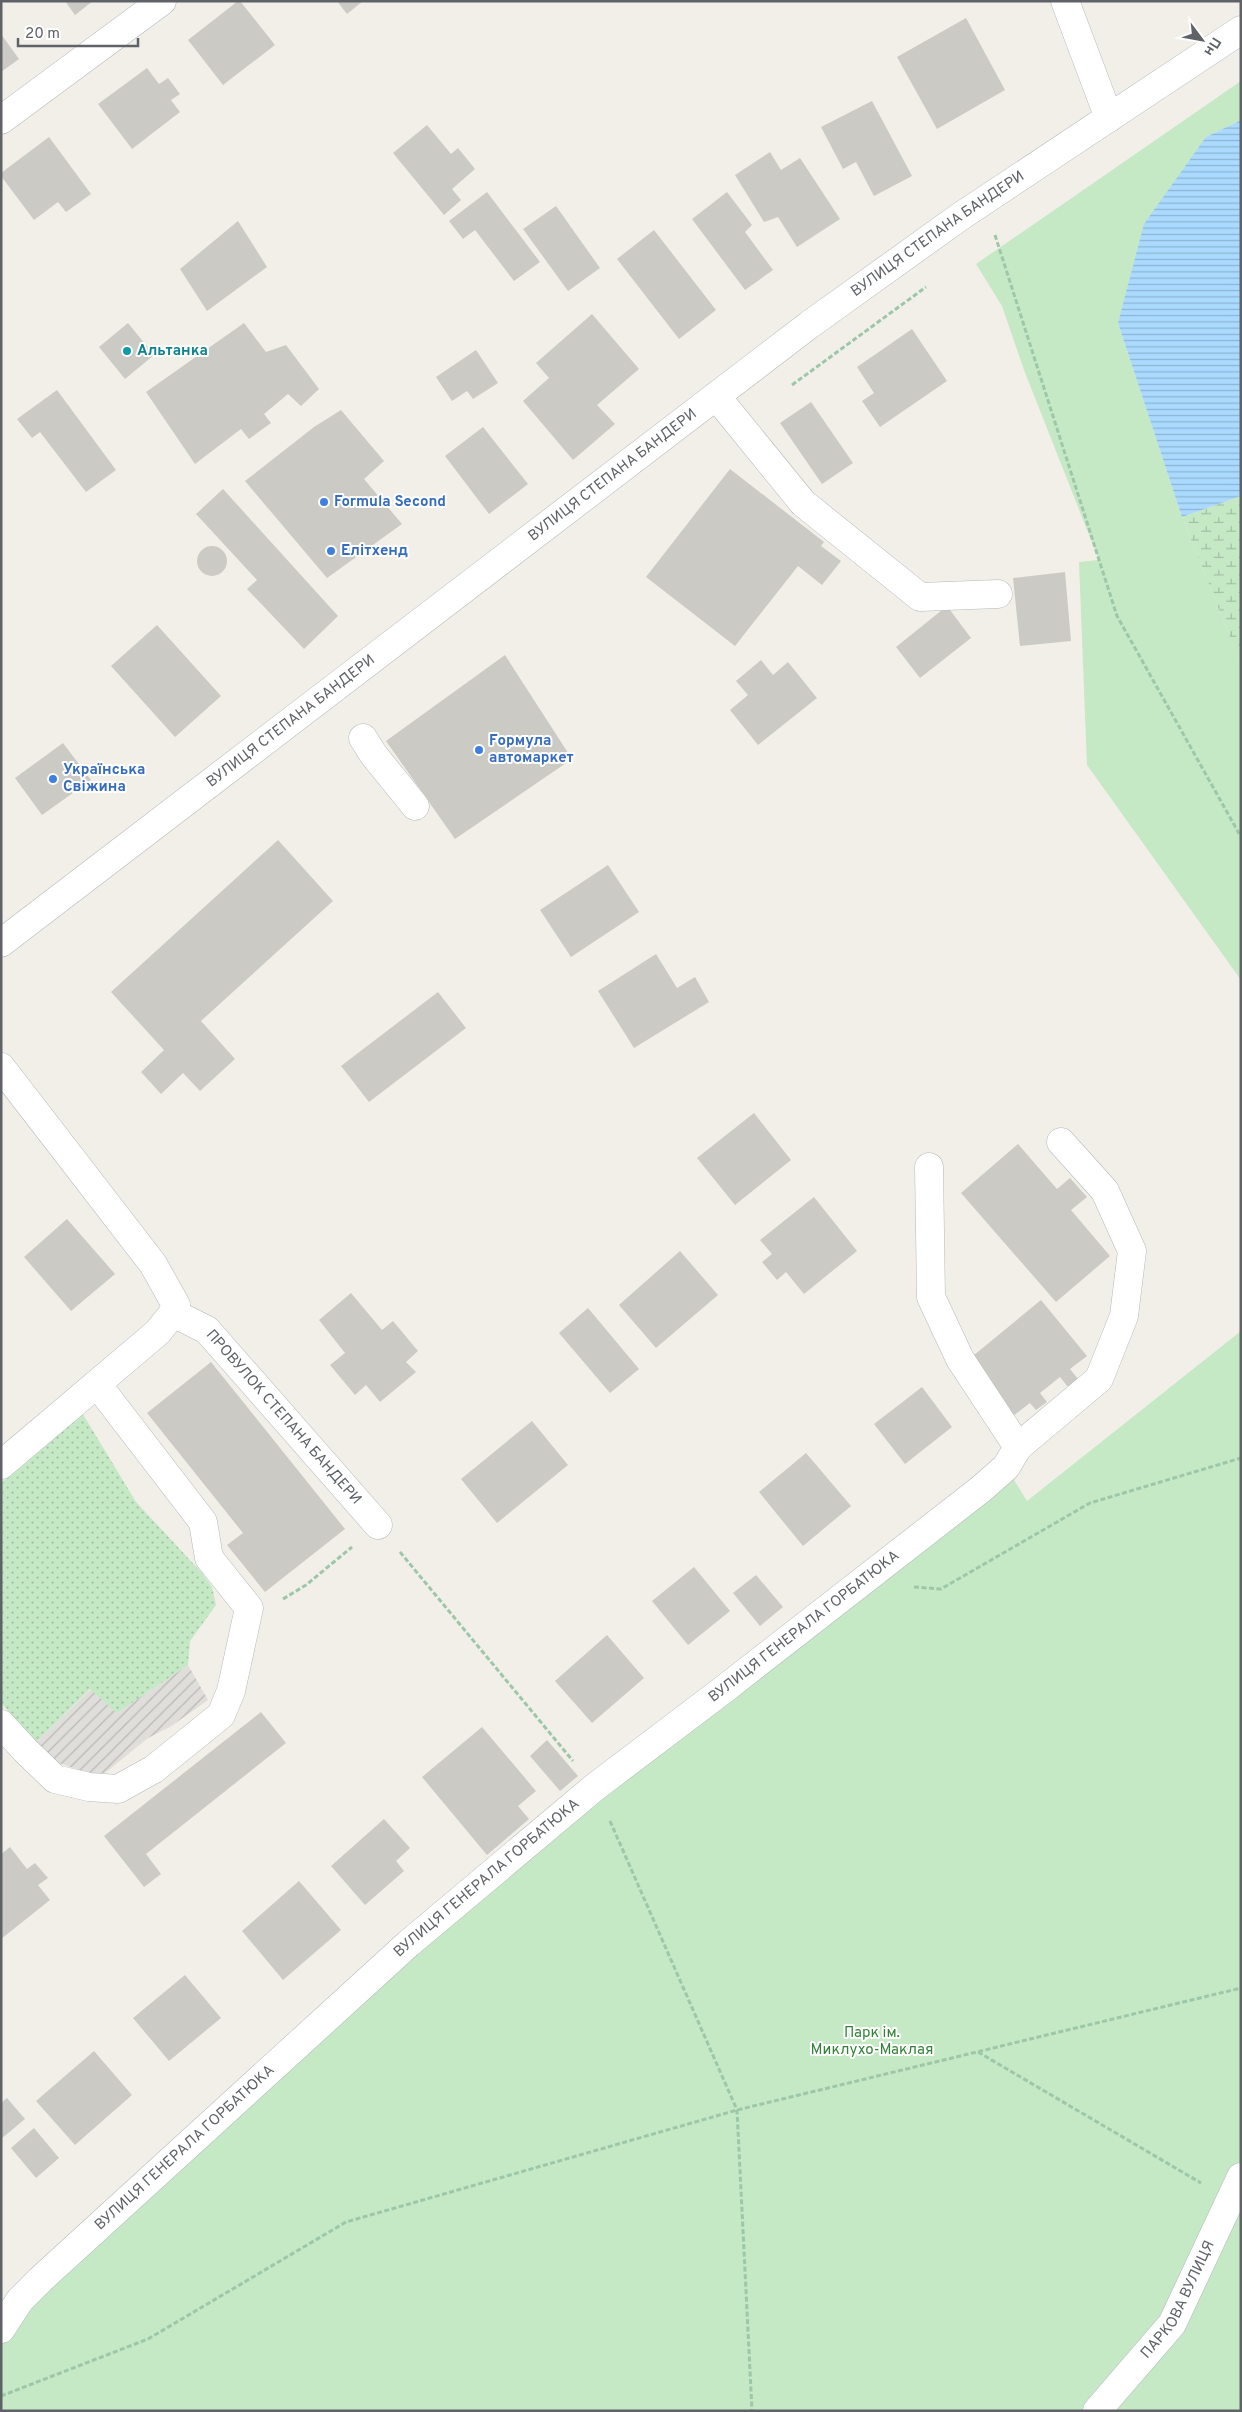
<svg xmlns="http://www.w3.org/2000/svg" width="1242" height="2412" font-family="Overpass,sans-serif">
<style>
.industrial{fill:url(#industrial-furrows)}
.green{fill:#c5e8c5}
.wetland{fill:url(#wetland-marsh)}
.garden{fill:url(#garden-dots)}
.water{fill:url(#water-rules)}
.building{fill:#cccac5}
.lines{fill:none;stroke-linecap:round;stroke-linejoin:round}
.minor-casing{stroke:#b5b8bc;stroke-width:29}
.path{stroke:#9cc7a9;stroke-width:3;stroke-dasharray:5 2.5;stroke-linecap:butt}
.minor{stroke:#fff;stroke-width:28}
.culture-dot{fill:#0f9aa8;stroke:#fff;stroke-width:2}
.shop-dot{fill:#3f7fe0;stroke:#fff;stroke-width:2}
.labels{text-anchor:middle;dominant-baseline:central;stroke-width:4;stroke-linejoin:round;paint-order:stroke}
.street-label{font-size:15px;fill:#5f6368;stroke:#fff}
.culture-label{font-size:15px;font-weight:bold;fill:#0d838f;stroke:#fff;text-anchor:start}
.shop-label{font-size:15px;font-weight:bold;fill:#366cbe;stroke:#fff;text-anchor:start}
.park-label{font-size:15px;fill:#348238;stroke:#fff}
</style>
<defs>
<pattern id="industrial-furrows" width="10" height="10" patternUnits="userSpaceOnUse" patternTransform="scale(1.25)"><rect width="10" height="10" fill="#e0deda"/><path d="M-1 1l2-2M0 10L10 0M9 11l2-2" fill="none" stroke="#b9b8b5"/></pattern>
<pattern id="wetland-marsh" width="20" height="14" patternUnits="userSpaceOnUse" patternTransform="scale(1.25)"><rect width="20" height="14" fill="#c5e8c5"/><path d="M1 5h8M5 5V1M11 12h8M15 12V8" fill="none" stroke="#a3c0a4"/></pattern>
<pattern id="garden-dots" width="8" height="8" patternUnits="userSpaceOnUse" patternTransform="scale(1.25)"><rect width="8" height="8" fill="#c5e8c5"/><path d="M2 2h.1M6 6h.1" fill="none" stroke="#a3c0a4" stroke-width="1.8" stroke-linecap="round"/></pattern>
<pattern id="water-rules" width="6" height="5" patternUnits="userSpaceOnUse" patternTransform="scale(1.25)"><rect width="6" height="5" fill="#aadaff"/><path d="M0 2.5h6" fill="none" stroke="#8eb4d2"/></pattern>
</defs>
<rect width="100%" height="100%" fill="#f1efe8"/>
<path class="industrial" d="M 188,1665 L 208,1700 L 170,1727 L 148,1738 L 105,1773 L 87,1773 L 59,1763 L 36,1742 L 91,1689 L 117,1713 Z"/>
<path class="green" d="M 1241,81 L 1241,120 L 1206,137 L 1131,278 L 1118,323 L 1182,517 L 1241,665 L 1241,980 L 1087,765 L 1079,562 L 1099,560 L 1024,370 L 1002,306 L 976,264 Z
M 1241,1331 L 1241,2411 L 1,2411 L 1,2329 L 408,1944 L 1006,1467 L 1027,1501 Z"/>
<path class="wetland" d="M 1241,496 L 1241,665 L 1182,517 Z"/>
<path class="garden" d="M 81,1411 L 136,1502 L 202,1573 L 212,1587 L 216,1605 L 190,1641 L 188,1665 L 117,1713 L 90,1689 L 36,1742 L 1,1703 L 1,1483 Z"/>
<path class="water" d="M 1241,120 L 1241,496 L 1182,517 L 1118,323 L 1144,224 L 1206,137 Z"/>
<path class="building" d="M 65,1 L 93,1 L 75,15 Z
M 238,1 L 240,1 L 275,45 L 223,85 L 188,40 Z
M 337,1 L 363,1 L 347,14 Z
M 966,18 L 1005,90 L 937,129 L 897,57 Z
M 1,34 L 19,59 L 1,72 Z
M 147,68 L 159,84 L 168,78 L 180,94 L 171,100 L 180,112 L 132,149 L 98,104 Z
M 872,101 L 912,176 L 874,196 L 856,162 L 843,169 L 821,127 Z
M 427,125 L 451,154 L 458,148 L 475,169 L 452,189 L 461,200 L 444,215 L 393,153 Z
M 49,137 L 91,194 L 66,212 L 58,202 L 34,220 L 1,176 L 1,173 Z
M 770,152 L 781,170 L 800,158 L 840,219 L 797,247 L 778,217 L 764,222 L 735,175 Z
M 487,192 L 540,262 L 514,281 L 475,230 L 463,239 L 449,221 Z
M 727,192 L 752,225 L 745,232 L 773,270 L 745,290 L 692,219 Z
M 556,206 L 600,268 L 568,291 L 523,229 Z
M 238,221 L 267,267 L 207,311 L 180,269 Z
M 654,230 L 716,310 L 679,339 L 617,259 Z
M 592,314 L 639,369 L 597,405 L 615,424 L 573,460 L 523,401 L 549,378 L 536,363 Z
M 128,323 L 154,355 L 125,379 L 99,347 Z
M 244,323 L 266,352 L 286,345 L 319,389 L 301,406 L 288,394 L 264,414 L 271,423 L 249,439 L 241,429 L 195,464 L 146,392 Z
M 912,329 L 947,381 L 880,427 L 862,401 L 874,393 L 857,367 Z
M 476,350 L 498,383 L 473,399 L 467,391 L 452,401 L 436,377 Z
M 57,390 L 116,470 L 86,492 L 40,432 L 32,438 L 17,419 Z
M 811,402 L 853,463 L 822,484 L 780,423 Z
M 341,410 L 384,461 L 364,479 L 402,524 L 327,578 L 245,481 L 314,427 Z
M 483,427 L 528,484 L 489,514 L 445,456 Z
M 730,469 L 824,542 L 821,546 L 841,561 L 822,585 L 798,566 L 735,646 L 646,577 Z
M 223,489 L 338,616 L 304,649 L 247,589 L 257,580 L 196,514 Z
M197 561a15 15 0 1 1 30 0a15 15 0 1 1-30 0Z
M 1065,572 L 1071,641 L 1020,646 L 1013,578 Z
M 947,606 L 971,638 L 920,678 L 896,647 Z
M 157,625 L 221,696 L 175,737 L 111,666 Z
M 505,655 L 572,759 L 455,839 L 386,741 Z
M 761,660 L 773,675 L 788,662 L 817,698 L 758,745 L 730,710 L 748,695 L 736,681 Z
M 63,743 L 91,780 L 42,815 L 15,778 Z
M 278,840 L 333,901 L 201,1021 L 235,1059 L 200,1091 L 183,1073 L 161,1094 L 141,1072 L 164,1050 L 111,992 Z
M 608,865 L 639,912 L 571,957 L 540,910 Z
M 656,954 L 677,988 L 695,977 L 709,1002 L 634,1048 L 598,991 Z
M 438,992 L 466,1028 L 369,1102 L 341,1066 Z
M 754,1113 L 791,1160 L 735,1205 L 697,1158 Z
M 1018,1144 L 1057,1189 L 1070,1178 L 1087,1197 L 1071,1210 L 1110,1256 L 1056,1302 L 961,1193 Z
M 814,1197 L 857,1251 L 804,1294 L 786,1272 L 777,1280 L 762,1262 L 772,1254 L 760,1240 Z
M 67,1219 L 115,1274 L 71,1311 L 24,1257 Z
M 680,1251 L 718,1295 L 656,1348 L 619,1305 Z
M 351,1293 L 382,1330 L 393,1321 L 418,1351 L 406,1362 L 416,1372 L 380,1402 L 366,1385 L 355,1395 L 330,1365 L 345,1353 L 319,1320 Z
M 1041,1300 L 1087,1356 L 1070,1369 L 1078,1379 L 1068,1387 L 1060,1377 L 1040,1393 L 1047,1402 L 1036,1410 L 1030,1403 L 1013,1416 L 968,1360 Z
M 588,1308 L 639,1369 L 610,1393 L 559,1333 Z
M 211,1362 L 345,1529 L 265,1592 L 227,1545 L 243,1533 L 147,1413 Z
M 922,1387 L 952,1427 L 905,1464 L 874,1424 Z
M 532,1421 L 568,1465 L 497,1523 L 461,1479 Z
M 806,1453 L 851,1506 L 803,1546 L 759,1492 Z
M 694,1567 L 730,1611 L 688,1645 L 652,1601 Z
M 756,1575 L 783,1607 L 760,1626 L 733,1593 Z
M 607,1635 L 644,1678 L 592,1723 L 555,1681 Z
M 261,1712 L 286,1743 L 146,1854 L 161,1874 L 144,1887 L 104,1836 Z
M 482,1727 L 536,1791 L 518,1806 L 529,1819 L 487,1855 L 422,1777 Z
M 547,1740 L 578,1776 L 560,1791 L 530,1756 Z
M 384,1819 L 410,1848 L 396,1861 L 404,1871 L 365,1905 L 331,1866 Z
M 10,1847 L 27,1869 L 35,1863 L 48,1878 L 38,1885 L 50,1900 L 1,1939 L 1,1854 Z
M 299,1881 L 341,1930 L 283,1980 L 242,1931 Z
M 185,1975 L 221,2018 L 169,2061 L 133,2018 Z
M 94,2051 L 132,2095 L 75,2145 L 36,2101 Z
M 7,2098 L 25,2119 L 1,2139 L 1,2103 Z
M 34,2128 L 59,2158 L 36,2178 L 11,2148 Z"/>
<g class="lines">
<defs>
<g id="minor">
<path d="M 1065,1 L 1109,118"/>
<path d="M 1,120 L 162,1"/>
<path d="M 716,396 L 803,503 L 920,597 L 998,594"/>
<path d="M 363,738 L 373,754 L 415,806"/>
<path id="s1" d="M 1,943 L 809,325 L 961,216 L 1241,30"/>
<path d="M 1,1067 L 153,1264 L 176,1305 L 173,1313"/>
<path d="M 1018,1447 L 1099,1379 L 1124,1316 L 1132,1251 L 1105,1191 L 1061,1142"/>
<path id="s2" d="M 1,1465 L 158,1332 L 173,1313 L 207,1330 L 378,1525"/>
<path d="M 1,1724 L 25,1750 L 55,1779 L 89,1787 L 118,1789 L 154,1769 L 221,1715 L 231,1691 L 249,1608 L 209,1558 L 203,1522 L 97,1384"/>
<path id="s3" d="M 1,2329 L 20,2300 L 41,2279 L 408,1944 L 595,1787 L 723,1690 L 981,1489 L 1006,1467 L 1018,1447 L 960,1359 L 931,1297 L 929,1167"/>
<path id="s4" d="M 1097,2411 L 1172,2324 L 1241,2177"/>
</g>
</defs>
<use href="#minor" class="minor-casing"/>
<path class="path" d="M 995,235 L 1117,616 L 1241,837
M 792,385 L 926,287
M 400,1552 L 573,1761
M 914,1587 L 941,1589 L 1090,1503 L 1241,1458
M 283,1599 L 306,1585 L 352,1547
M 610,1821 L 737,2110 L 752,2411
M 978,2052 L 1201,2183
M 1,2396 L 148,2339 L 346,2222 L 737,2110 L 1241,1988"/>
<use href="#minor" class="minor"/>
</g>
<circle class="culture-dot" cx="127" cy="351" r="5"/>
<g class="shop-dot">
<circle cx="324" cy="502" r="5"/>
<circle cx="331" cy="551" r="5"/>
<circle cx="479" cy="750" r="5"/>
<circle cx="53" cy="779" r="5"/>
</g>
<g class="labels">
<g class="street-label">
<text stroke="none"><textPath href="#s1" startOffset="1175">ВУЛИЦЯ СТЕПАНА БАНДЕРИ</textPath></text>
<text stroke="none"><textPath href="#s1" startOffset="770">ВУЛИЦЯ СТЕПАНА БАНДЕРИ</textPath></text>
<text stroke="none"><textPath href="#s1" startOffset="365">ВУЛИЦЯ СТЕПАНА БАНДЕРИ</textPath></text>
<text stroke="none"><textPath href="#s2" startOffset="384">ПРОВУЛОК СТЕПАНА БАНДЕРИ</textPath></text>
<text stroke="none"><textPath href="#s3" startOffset="1069">ВУЛИЦЯ ГЕНЕРАЛА ГОРБАТЮКА</textPath></text>
<text stroke="none"><textPath href="#s3" startOffset="664">ВУЛИЦЯ ГЕНЕРАЛА ГОРБАТЮКА</textPath></text>
<text stroke="none"><textPath href="#s3" startOffset="259">ВУЛИЦЯ ГЕНЕРАЛА ГОРБАТЮКА</textPath></text>
<text stroke="none"><textPath href="#s4" startOffset="139">ПАРКОВА ВУЛИЦЯ</textPath></text>
</g>
<g class="culture-label">
<text x="137" y="351">Альтанка</text>
</g>
<g class="shop-label">
<text x="334" y="502">Formula Second</text>
<text x="341" y="551">Елітхенд</text>
<text x="489" y="741">Fормула<tspan x="489" dy="17">автомаркет</tspan></text>
<text x="63" y="770">Українська<tspan x="63" dy="17">Свіжина</tspan></text>
</g>
<g class="park-label">
<text x="872" y="2033">Парк ім.<tspan x="872" dy="17">Миклухо-Маклая</tspan></text>
</g>
</g>
<rect width="1242" height="2412" fill="none" stroke="#5f6368" stroke-width="5"/>
<g transform="translate(1202 40) rotate(122)" stroke="#ffffff" stroke-width="4" paint-order="stroke">
<path d="M0-4L9 19L0 12L-9 19Z" fill="#5f6368"/>
<text y="-8" font-size="14" font-weight="bold" text-anchor="middle" fill="#5f6368">Пн</text>
</g>
<path d="M18 38v8h120v-8" fill="none" stroke="#5f6368" stroke-width="2.5"/>
<text x="25" y="38" font-size="15" fill="#5f6368" stroke="#ffffff" stroke-width="4" paint-order="stroke">20 m</text>
</svg>
